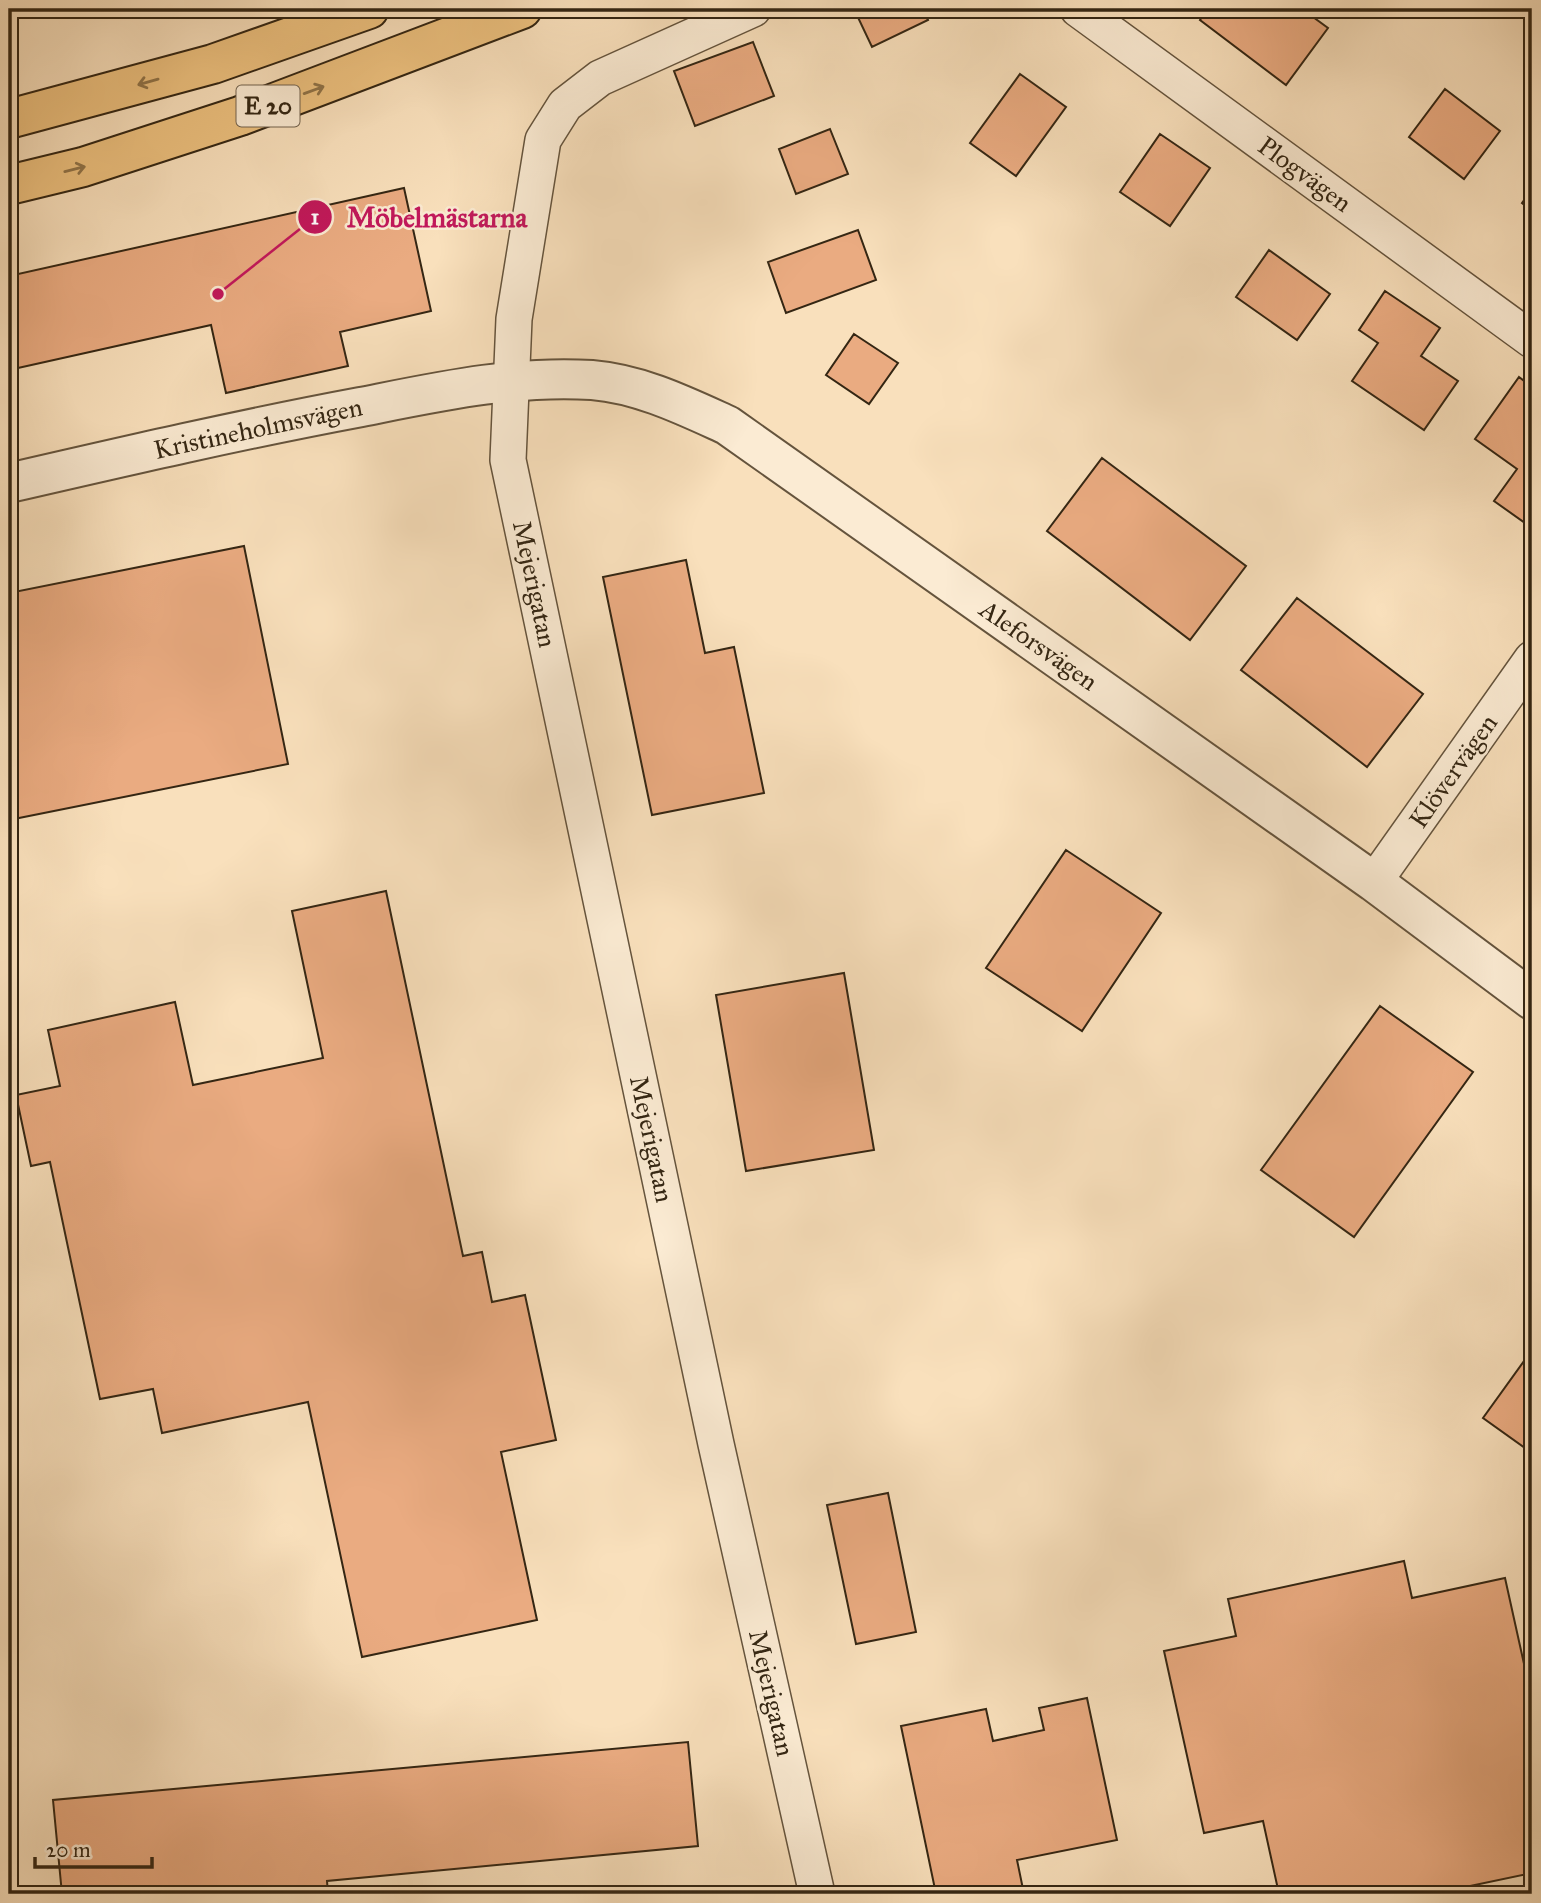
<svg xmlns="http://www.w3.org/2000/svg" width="1541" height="1903" font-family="'IM FELL Great Primer',serif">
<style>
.building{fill:#eaab81;stroke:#342613;stroke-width:2}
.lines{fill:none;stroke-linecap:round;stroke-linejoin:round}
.minor-casing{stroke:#65543d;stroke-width:38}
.tertiary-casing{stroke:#65543d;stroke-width:42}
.motorway-casing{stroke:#342613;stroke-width:42}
.minor{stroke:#fbebd3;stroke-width:35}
.tertiary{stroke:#fbebd3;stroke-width:38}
.motorway{stroke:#ecc07e;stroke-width:38}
.oneway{stroke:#907348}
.labels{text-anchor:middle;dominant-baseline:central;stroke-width:5;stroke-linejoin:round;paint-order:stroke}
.shield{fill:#fbebd3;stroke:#70614d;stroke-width:2}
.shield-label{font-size:24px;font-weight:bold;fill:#342613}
.street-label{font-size:26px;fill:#342613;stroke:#fbebd3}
.leader{fill:none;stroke:#c2185b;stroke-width:2.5}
.callout-dot{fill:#c2185b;stroke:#fbebd3;stroke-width:2.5}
.mark-label{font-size:21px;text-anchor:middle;font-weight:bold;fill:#fff}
.callout-label{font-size:28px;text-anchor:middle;font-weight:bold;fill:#c2185b;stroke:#fbebd3;stroke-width:5;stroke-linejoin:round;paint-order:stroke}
</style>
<rect width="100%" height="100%" fill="#f9e0bc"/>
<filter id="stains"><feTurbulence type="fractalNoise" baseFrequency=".00286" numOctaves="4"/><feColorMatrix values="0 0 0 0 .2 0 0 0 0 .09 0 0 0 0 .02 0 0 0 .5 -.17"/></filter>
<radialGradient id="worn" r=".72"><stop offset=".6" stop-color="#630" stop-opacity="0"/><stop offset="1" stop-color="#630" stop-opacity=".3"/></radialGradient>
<path class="building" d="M 854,9 L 923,9 L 928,20 L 872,47 Z
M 1208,9 L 1302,9 L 1328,28 L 1286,85 L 1200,20 Z
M 753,42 L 774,96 L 695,126 L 674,71 Z
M 1020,74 L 1066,107 L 1016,176 L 970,143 Z
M 1445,89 L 1500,131 L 1464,179 L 1409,137 Z
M 830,129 L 848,174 L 796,194 L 779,149 Z
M 1160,134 L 1210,168 L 1170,226 L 1120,192 Z
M 404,188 L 431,311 L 340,332 L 348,366 L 226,393 L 211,325 L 9,370 L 9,276 Z
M 1532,189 L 1532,211 L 1522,203 Z
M 858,230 L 876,280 L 786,313 L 768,262 Z
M 1269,250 L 1330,294 L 1297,340 L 1236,297 Z
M 1385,291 L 1440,328 L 1421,356 L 1458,381 L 1424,430 L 1352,381 L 1378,343 L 1359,330 Z
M 854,334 L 898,363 L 869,404 L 826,375 Z
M 1519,377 L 1532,387 L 1532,528 L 1494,501 L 1517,469 L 1475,439 Z
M 1102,458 L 1246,566 L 1190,640 L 1047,531 Z
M 244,546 L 288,764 L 9,820 L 9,593 Z
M 686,560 L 705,653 L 734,647 L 764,793 L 652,815 L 603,577 Z
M 1297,598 L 1423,694 L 1367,767 L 1241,670 Z
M 1066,850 L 1161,913 L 1082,1031 L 986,968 Z
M 386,891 L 463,1256 L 482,1252 L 492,1302 L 525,1295 L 556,1440 L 501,1452 L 537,1620 L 362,1657 L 308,1402 L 162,1433 L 153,1389 L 100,1399 L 50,1162 L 31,1166 L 16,1095 L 60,1086 L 48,1030 L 175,1002 L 193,1085 L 323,1058 L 292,911 Z
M 844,973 L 874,1150 L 746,1171 L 716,995 Z
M 1380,1006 L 1473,1072 L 1354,1237 L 1261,1170 Z
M 1529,1354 L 1532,1356 L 1532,1453 L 1483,1418 Z
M 888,1493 L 916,1632 L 856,1644 L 827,1505 Z
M 1404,1561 L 1412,1598 L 1505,1578 L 1532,1700 L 1532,1873 L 1432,1894 L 1279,1894 L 1263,1821 L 1204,1833 L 1164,1651 L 1236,1636 L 1228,1599 Z
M 1087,1698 L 1117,1840 L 1017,1860 L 1024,1894 L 936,1894 L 901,1726 L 986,1709 L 993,1741 L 1044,1730 L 1039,1708 Z
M 688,1742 L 698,1846 L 327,1881 L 328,1894 L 62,1894 L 53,1800 Z"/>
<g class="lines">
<defs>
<path id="minor" d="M 753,9 L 600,78 L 565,105 L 543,140 L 514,319 L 508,460 L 716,1444 L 817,1894
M 1078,9 L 1532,340
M 1374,882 L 1532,659"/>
<path id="tertiary" d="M 9,483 C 126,456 243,429 361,407 C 437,392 513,375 592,380 C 640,384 683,405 727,425 L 1374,882 L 1532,1000"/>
<path id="motorway" d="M 9,119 L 213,64 L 369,9
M 9,185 L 83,167 L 240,116 L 522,9"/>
</defs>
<use href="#minor" class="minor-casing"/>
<use href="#tertiary" class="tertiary-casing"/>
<use href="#motorway" class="motorway-casing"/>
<use href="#minor" class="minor"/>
<use href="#tertiary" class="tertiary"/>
<use href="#motorway" class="motorway"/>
</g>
<defs><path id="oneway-shaft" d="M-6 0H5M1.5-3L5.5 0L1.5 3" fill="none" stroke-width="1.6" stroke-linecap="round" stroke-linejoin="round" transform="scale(1.75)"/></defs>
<g class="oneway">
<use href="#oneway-shaft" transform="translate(148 82) rotate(164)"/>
<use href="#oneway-shaft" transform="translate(314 90) rotate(-20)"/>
<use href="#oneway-shaft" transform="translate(75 169) rotate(-14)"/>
</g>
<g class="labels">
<rect class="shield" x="236.5" y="85.5" width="63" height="41" rx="5"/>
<g class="shield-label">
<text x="268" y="106">E 20</text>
</g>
<g class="street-label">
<text transform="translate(1305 174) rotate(36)">Plogvägen</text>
<text transform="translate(258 428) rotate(-12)">Kristineholmsvägen</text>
<text transform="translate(535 584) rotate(78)">Mejerigatan</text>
<text transform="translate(1039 645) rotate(35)">Aleforsvägen</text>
<text transform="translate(1453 771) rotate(-55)">Klövervägen</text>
<text transform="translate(652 1139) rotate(78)">Mejerigatan</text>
<text transform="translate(772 1693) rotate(77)">Mejerigatan</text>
</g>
</g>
<path class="leader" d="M218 294L315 217"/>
<g class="callout-dot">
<circle cx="218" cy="294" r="7"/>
<circle cx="315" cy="217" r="18"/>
</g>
<g class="mark-label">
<text x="315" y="224">1</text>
</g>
<g class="callout-label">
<text x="437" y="227">Möbelmästarna</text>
</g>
<rect width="1541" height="1903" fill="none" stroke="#f9e0bc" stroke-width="35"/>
<rect x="10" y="10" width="1520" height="1882" fill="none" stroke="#342613" stroke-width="3.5"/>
<rect x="18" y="18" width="1506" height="1868" fill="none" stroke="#342613" stroke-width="2"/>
<path d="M35 1857v10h117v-10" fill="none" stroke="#342613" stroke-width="3.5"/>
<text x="46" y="1857" font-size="21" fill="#342613" stroke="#fbebd3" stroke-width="5" paint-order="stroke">20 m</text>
<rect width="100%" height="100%" filter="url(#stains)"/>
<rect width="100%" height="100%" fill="url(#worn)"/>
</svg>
